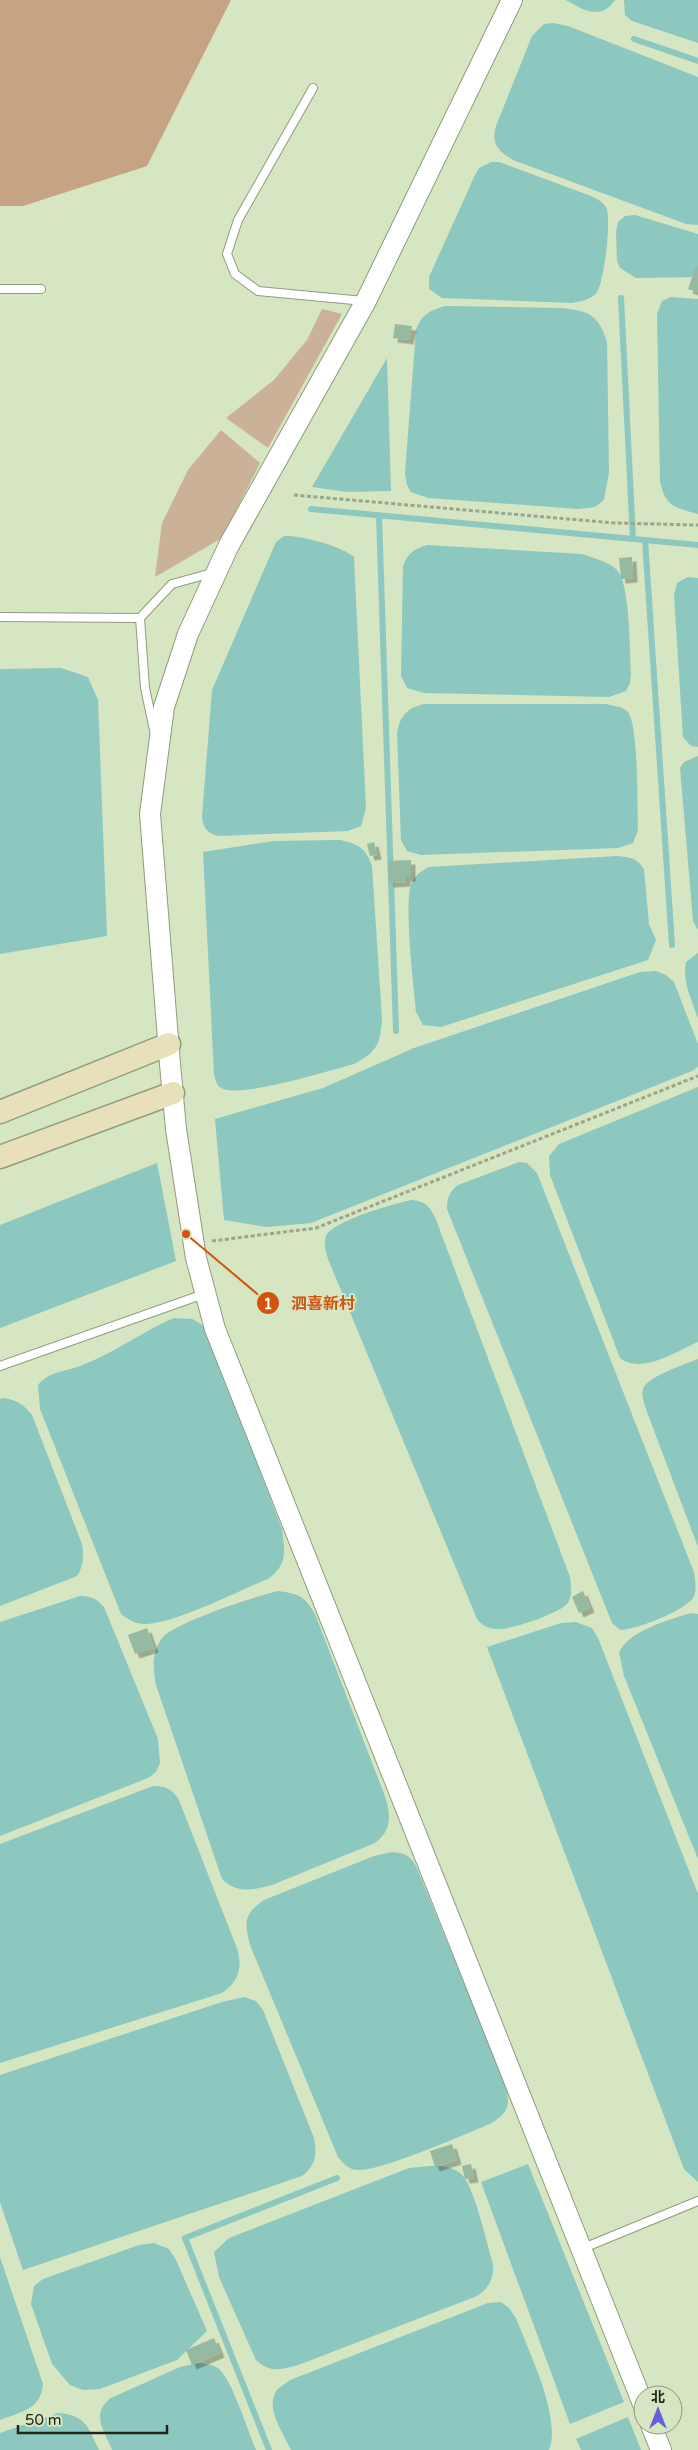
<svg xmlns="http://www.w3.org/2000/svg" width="698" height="2450" font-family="'Varela Round','Noto Sans SC',sans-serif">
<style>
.green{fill:#ccb199}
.forest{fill:#c6a382}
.water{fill:#8cc7c0}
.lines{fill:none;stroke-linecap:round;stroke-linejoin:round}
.stream{stroke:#8cc7c0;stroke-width:6}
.building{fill:#96b9a2;filter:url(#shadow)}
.service-casing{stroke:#909d7d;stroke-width:10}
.tertiary-casing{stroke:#909d7d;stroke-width:22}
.secondary-casing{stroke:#909d7d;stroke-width:25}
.path{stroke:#9aa58a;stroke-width:3;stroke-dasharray:4 2.5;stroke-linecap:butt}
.service{stroke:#fff;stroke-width:8}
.tertiary{stroke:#fff;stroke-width:20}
.secondary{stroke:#e8e0bb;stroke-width:22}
.leader{fill:none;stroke:#d4540d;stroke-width:2}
.callout-dot{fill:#d4540d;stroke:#d6e5c2;stroke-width:2}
.mark-label{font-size:15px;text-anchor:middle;font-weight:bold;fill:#fff}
.callout-label{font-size:16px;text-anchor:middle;font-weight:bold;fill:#d4540d;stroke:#d6e5c2;stroke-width:4;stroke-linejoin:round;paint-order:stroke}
</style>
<defs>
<filter id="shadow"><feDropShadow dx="4.5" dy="4.5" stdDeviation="0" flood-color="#0004"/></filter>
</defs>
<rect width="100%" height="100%" fill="#d6e5c2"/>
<path class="green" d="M 322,309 L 342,314 L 268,448 L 226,418 L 274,380 L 307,340 Z
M 221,430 L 260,463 L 222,538 L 155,577 L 162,523 L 188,470 Z"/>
<path class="forest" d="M 0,0 L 231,0 L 147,166 L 23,206 L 0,206 Z"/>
<path class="water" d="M 566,0 L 615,0 C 601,21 583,10 566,0 Z
M 624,0 L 698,0 L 698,43 L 632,21 L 625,15 Z
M 553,23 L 568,26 L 698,77 L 698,225 L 686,224 L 513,160 C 498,151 491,144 496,126 L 532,36 L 544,24 Z
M 491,162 L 499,162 L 591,196 C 597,199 602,201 606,207 C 612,219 604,281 597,292 C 591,300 581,301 572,303 L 442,298 L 429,289 L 429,277 L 475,175 L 479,168 Z
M 635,215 L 698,234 L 698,277 L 636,278 L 620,268 L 617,261 L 616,232 L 618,222 L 625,216 Z
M 671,297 L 698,299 L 698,514 C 675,508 665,506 660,481 L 657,314 L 662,301 Z
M 445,306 L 561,308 C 589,311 598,314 607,342 L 609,472 L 604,500 L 595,507 L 579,509 L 428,498 L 411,492 L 407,485 L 405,473 L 416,330 C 422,314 429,311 445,306 Z
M 387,358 L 391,491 L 348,492 L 312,487 Z
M 284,536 C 300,535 342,546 354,557 L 366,808 L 361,826 L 348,831 L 218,836 C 207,833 203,828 202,817 L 212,690 L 276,542 Z
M 427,545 L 582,554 C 593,558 608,561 617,570 C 630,583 630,652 631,673 L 630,683 L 626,691 L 609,697 L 424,693 L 407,688 L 401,676 L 403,566 C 408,553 414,549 427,545 Z
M 688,577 L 698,578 L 698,747 L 691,746 L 683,737 L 674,595 L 677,583 Z
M 61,668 L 88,677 L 98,700 L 107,936 L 0,954 L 0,669 Z
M 424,704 L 606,704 C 613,706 621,706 627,711 C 639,722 637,809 638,830 L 633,843 L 618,848 L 421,855 L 407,851 L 401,840 L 397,733 C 400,716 407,708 424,704 Z
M 698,756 L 698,930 L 693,921 L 680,768 L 684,762 Z
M 340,840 C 358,844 366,848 372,866 L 382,1019 C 380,1045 377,1052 354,1064 C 331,1070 239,1099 221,1088 C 216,1085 216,1080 214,1075 L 203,852 L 274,841 Z
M 617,856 C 630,857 637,858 644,869 L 649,924 L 656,940 L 648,960 L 441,1027 L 423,1025 L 416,1012 C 414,988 403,899 412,882 C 415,875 423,870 429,867 Z
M 698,953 L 698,1019 C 692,1000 682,982 686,962 Z
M 656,971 L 666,975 L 674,982 L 698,1044 L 698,1067 L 692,1071 L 311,1223 L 267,1227 L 224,1220 L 215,1119 L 323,1088 L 414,1048 L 640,972 Z
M 698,1087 L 698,1342 C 677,1351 641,1375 620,1358 L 550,1175 L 549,1156 L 559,1144 Z
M 519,1162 L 527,1163 L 537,1173 L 694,1572 C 695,1580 697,1588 694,1596 C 688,1610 635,1630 620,1630 L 612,1623 L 447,1209 C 447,1198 449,1192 458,1185 Z
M 157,1163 L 176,1261 L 0,1328 L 0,1225 Z
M 412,1200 C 425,1201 429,1206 435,1217 L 570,1577 C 571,1586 573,1596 567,1604 C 558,1614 510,1630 497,1629 C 488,1629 482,1625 477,1619 L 328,1259 C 326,1252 323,1244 326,1236 C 333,1221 395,1203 412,1200 Z
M 174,1318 L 193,1319 L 205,1327 L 282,1529 C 285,1552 288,1564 268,1579 C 238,1591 175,1624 145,1624 C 135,1624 129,1620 121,1614 L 40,1409 L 38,1385 C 50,1371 64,1372 80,1366 C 113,1354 141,1332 174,1318 Z
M 698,1359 L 698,1547 L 647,1412 C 645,1405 641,1396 643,1389 C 646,1377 686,1364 698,1359 Z
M 3,1398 C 17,1400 23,1404 32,1415 L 82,1544 C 84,1556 84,1565 77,1576 L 0,1606 L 0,1399 Z
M 278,1591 C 298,1594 304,1595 315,1614 L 386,1799 C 391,1818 391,1831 375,1843 L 272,1885 C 253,1890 237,1894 222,1879 L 156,1685 C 153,1669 151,1651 163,1637 C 179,1621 254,1597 278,1591 Z
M 80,1596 C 91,1596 96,1598 104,1607 L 158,1739 L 160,1763 L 156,1772 L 148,1778 L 0,1836 L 0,1622 Z
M 691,1613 L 698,1614 L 698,1859 L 624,1676 L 619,1652 C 631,1630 668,1620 691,1613 Z
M 576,1622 L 592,1628 L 598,1638 L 698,1894 L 698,2182 L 684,2169 L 487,1647 L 561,1623 Z
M 153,1786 C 166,1786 172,1789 179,1800 L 238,1951 C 242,1971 238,1982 222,1993 L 0,2063 L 0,1844 Z
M 392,1852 C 404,1853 410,1855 416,1866 L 506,2085 C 510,2107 509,2112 490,2124 C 462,2135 383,2171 357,2170 C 348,2169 343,2163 338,2157 L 250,1945 C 244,1922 244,1914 264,1900 L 374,1856 Z
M 244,1997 L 256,2001 L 263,2010 L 314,2138 C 317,2155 316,2165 302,2176 L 23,2270 L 0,2202 L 0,2075 L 222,2002 Z
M 528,2164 L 624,2402 L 570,2424 L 481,2182 Z
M 430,2166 C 440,2166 451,2166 460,2173 C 474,2183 487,2245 493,2264 C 494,2279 489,2288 477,2296 L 301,2364 C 284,2369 270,2374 256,2360 L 219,2277 L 214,2252 L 229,2238 L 409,2168 Z
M 154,2243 L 169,2249 L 176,2260 L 207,2331 L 177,2360 L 100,2389 L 83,2390 L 70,2385 L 52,2364 L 31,2304 L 34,2286 L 43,2279 L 139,2245 Z
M 0,2257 L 43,2384 C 41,2410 20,2412 0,2420 Z
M 501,2302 L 509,2308 L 516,2318 C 528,2350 562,2418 549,2450 L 291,2450 C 284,2434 264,2407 277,2390 C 280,2387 286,2383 290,2380 L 488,2303 Z
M 198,2363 C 206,2364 214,2364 220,2370 C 233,2383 248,2431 256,2450 L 112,2450 C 104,2430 90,2414 111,2398 L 180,2367 Z
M 58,2413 C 86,2415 88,2427 99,2450 L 0,2450 L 0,2433 Z
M 628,2417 L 641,2450 L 581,2450 L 576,2439 Z"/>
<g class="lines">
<path class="stream" d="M 634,39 L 698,61
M 621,298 L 633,539
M 311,509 L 698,545
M 379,516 L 396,1031
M 645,540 L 672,945
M 269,2450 L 185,2238 L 337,2178"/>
</g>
<path class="building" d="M 696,266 L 698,267 L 698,292 L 688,289 Z
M 395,324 L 412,326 L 409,340 L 393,338 Z
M 632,557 L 633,578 L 621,579 L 619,558 Z
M 374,842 L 377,855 L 370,856 L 367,844 Z
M 411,860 L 411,877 L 406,877 L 406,882 L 389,883 L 388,861 Z
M 583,1591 L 590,1608 L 579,1613 L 572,1597 Z
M 147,1628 L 154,1648 L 135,1654 L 128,1635 Z
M 452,2144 L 457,2160 L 435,2167 L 430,2151 Z
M 471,2164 L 474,2178 L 465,2179 L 462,2166 Z
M 214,2338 L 220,2353 L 192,2365 L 186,2350 Z"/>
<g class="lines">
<defs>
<path id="service" d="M 313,88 L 238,220 L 227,254 L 235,274 L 258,291 L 364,301
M 0,289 L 41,289
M 0,617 L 140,618
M 154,730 L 145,688 L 140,618 L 172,584 L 212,573
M 0,1366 L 204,1294
M 581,2249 L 698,2201"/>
<path id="tertiary" d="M 512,0 L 366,301 L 229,545 L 188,634 L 164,707 L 150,814 L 170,1064 L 176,1129 L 196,1258 L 215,1329 L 643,2404
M 651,2425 L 661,2450"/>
<path id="secondary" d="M 0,1112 L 169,1044
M 0,1157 L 173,1093"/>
</defs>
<use href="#service" class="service-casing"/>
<use href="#tertiary" class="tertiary-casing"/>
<use href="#secondary" class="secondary-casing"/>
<path class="path" d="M 294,495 L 614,523 L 698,525
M 212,1241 L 316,1228 L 698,1076"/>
<use href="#service" class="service"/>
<use href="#tertiary" class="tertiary"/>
<use href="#secondary" class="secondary"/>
</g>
<path class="leader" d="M186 1234L268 1303"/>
<g class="callout-dot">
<circle cx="186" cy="1234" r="5"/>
<circle cx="268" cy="1303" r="12"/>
</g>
<g class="mark-label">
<text x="268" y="1309">1</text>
</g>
<g class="callout-label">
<text x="323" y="1309">泗喜新村</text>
</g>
<g transform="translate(658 2410)"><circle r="24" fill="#d6e5c2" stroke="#8e997e"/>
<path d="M0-4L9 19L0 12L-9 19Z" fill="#6261d9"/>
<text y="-8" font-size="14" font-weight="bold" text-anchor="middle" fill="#212619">北</text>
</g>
<path d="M18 2425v8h149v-8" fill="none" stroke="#212619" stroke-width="2.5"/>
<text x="25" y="2425" font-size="15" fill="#212619" stroke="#d6e5c2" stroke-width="4" paint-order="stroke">50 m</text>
</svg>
